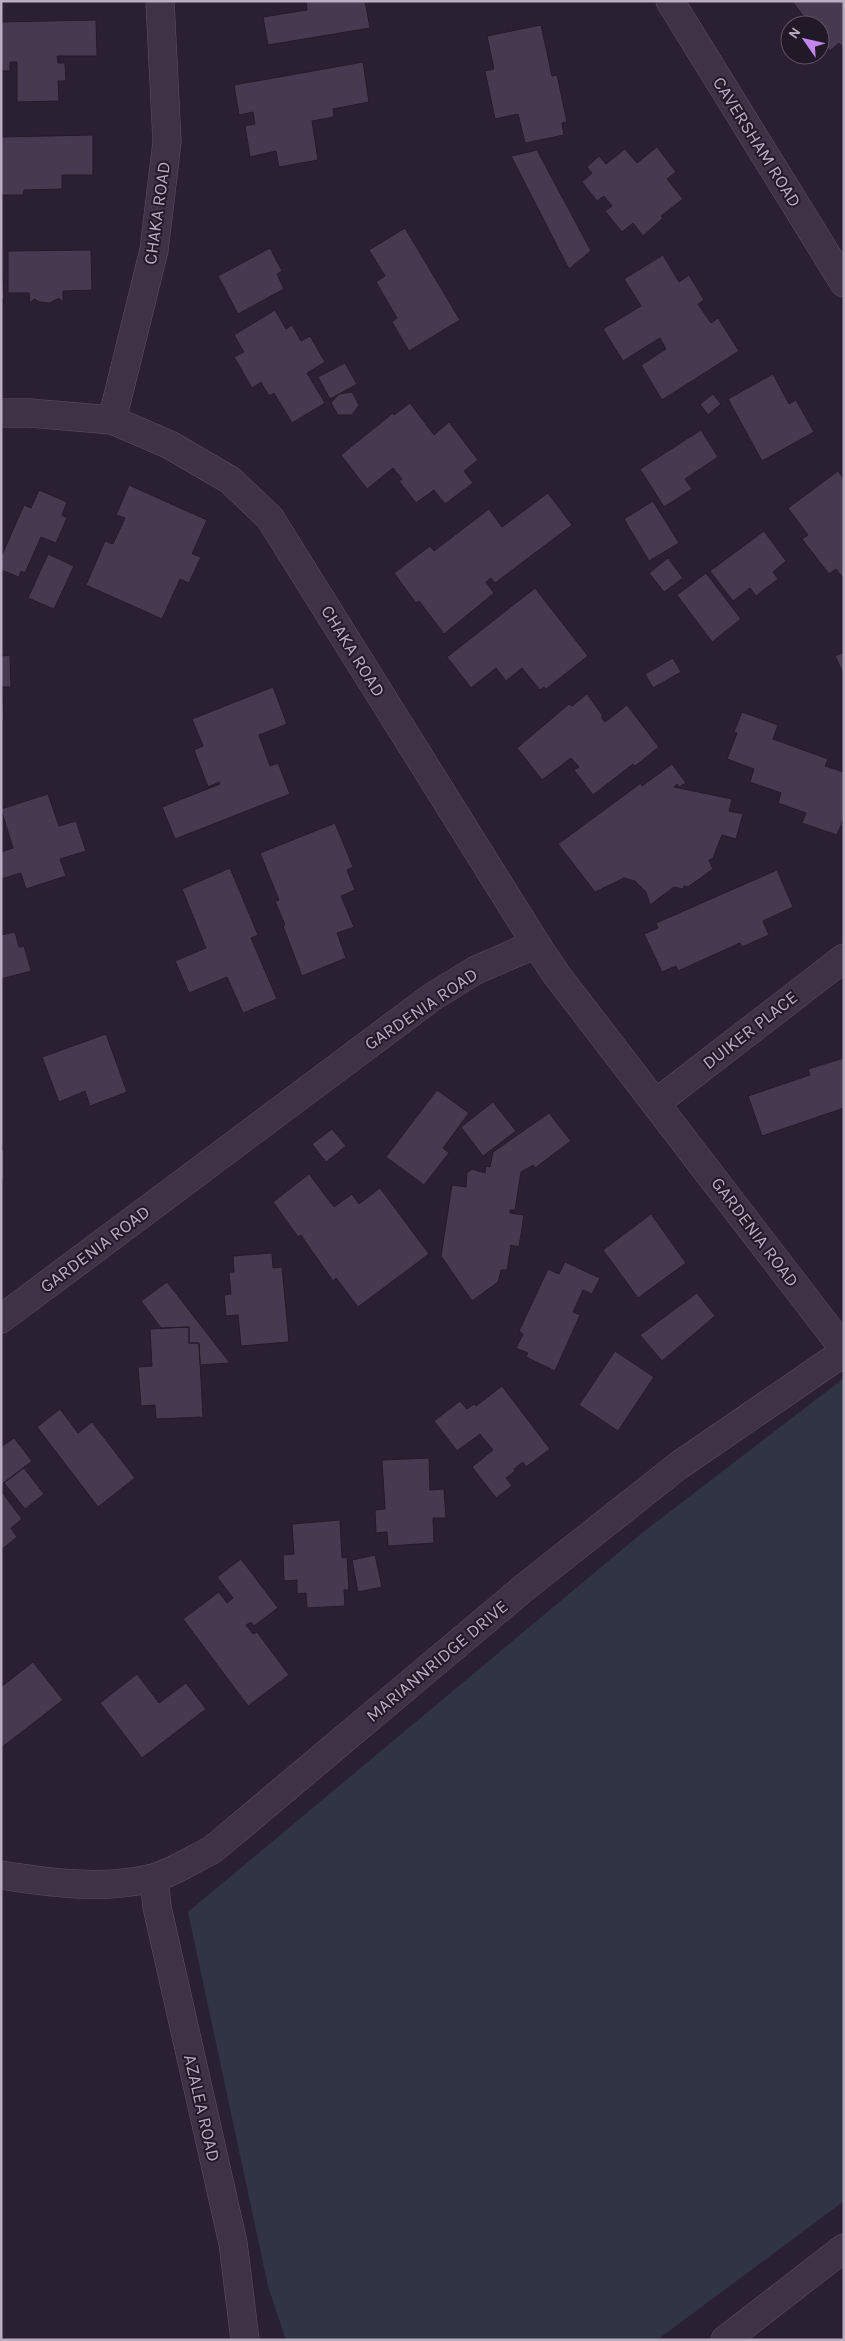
<svg xmlns="http://www.w3.org/2000/svg" width="845" height="2341" font-family="Karla,sans-serif">
<style>
.green{fill:#303444}
.building{fill:#463a50;stroke:#241b2a}
.lines{fill:none;stroke-linecap:round;stroke-linejoin:round}
.street-casing{stroke:#5b5162;stroke-width:29}
.street{stroke:#3d3344;stroke-width:28}
.labels{text-anchor:middle;dominant-baseline:central;stroke-width:4;stroke-linejoin:round;paint-order:stroke}
.street-label{font-size:18px;fill:#b9adc1;stroke:#221928}
</style>
<rect width="100%" height="100%" fill="#2a2033"/>
<path class="green" d="M 844,1378 L 844,2201 L 657,2340 L 286,2340 L 268,2286 L 188,1912 L 642,1533 Z"/>
<path class="building" d="M 306,1 L 365,1 L 370,28 L 268,45 L 263,17 L 307,10 Z
M 792,1 L 844,1 L 844,49 L 839,43 L 830,51 L 820,38 L 820,25 L 810,25 Z
M 96,20 L 97,56 L 57,56 L 58,63 L 65,63 L 66,81 L 58,81 L 59,101 L 17,102 L 17,62 L 10,62 L 10,71 L 1,71 L 1,22 Z
M 541,25 L 552,76 L 557,75 L 567,122 L 562,123 L 564,135 L 525,143 L 518,114 L 495,119 L 485,71 L 494,69 L 487,36 Z
M 363,62 L 369,102 L 333,109 L 334,117 L 312,121 L 318,160 L 279,167 L 276,151 L 250,157 L 245,126 L 255,124 L 253,112 L 239,115 L 234,85 Z
M 93,135 L 93,175 L 62,175 L 62,189 L 24,190 L 23,195 L 1,195 L 1,137 Z
M 657,147 L 676,172 L 667,179 L 683,199 L 661,216 L 663,218 L 643,236 L 633,223 L 622,232 L 605,211 L 612,206 L 604,196 L 597,201 L 582,182 L 592,173 L 587,167 L 599,156 L 606,164 L 625,149 L 637,163 Z
M 537,150 L 591,251 L 569,269 L 511,156 Z
M 405,228 L 460,320 L 409,351 L 392,322 L 397,318 L 376,282 L 385,276 L 369,250 Z
M 270,248 L 282,271 L 277,274 L 284,289 L 238,314 L 218,276 Z
M 91,250 L 92,290 L 63,291 L 63,302 L 59,298 L 50,303 L 40,302 L 34,299 L 30,303 L 29,293 L 8,293 L 8,251 Z
M 1,251 L 4,299 L 1,299 Z
M 663,255 L 679,282 L 689,275 L 704,300 L 698,304 L 711,323 L 718,318 L 739,351 L 662,400 L 641,365 L 666,349 L 660,338 L 623,361 L 603,329 L 641,306 L 624,279 Z
M 275,310 L 286,329 L 292,325 L 301,341 L 310,336 L 325,362 L 307,373 L 325,403 L 292,423 L 274,393 L 269,396 L 261,382 L 252,388 L 234,357 L 244,352 L 234,335 Z
M 345,363 L 357,384 L 330,399 L 318,377 Z
M 773,374 L 789,404 L 796,400 L 814,432 L 762,461 L 728,399 Z
M 352,392 L 359,405 L 352,415 L 338,415 L 331,403 L 339,394 Z
M 713,394 L 721,404 L 708,415 L 700,404 Z
M 410,403 L 434,435 L 449,422 L 478,460 L 464,471 L 473,483 L 445,504 L 434,490 L 416,503 L 399,481 L 402,479 L 393,468 L 367,489 L 341,455 L 393,413 L 394,415 Z
M 701,430 L 718,457 L 685,479 L 692,489 L 664,507 L 640,469 Z
M 838,471 L 844,479 L 844,579 L 836,569 L 829,574 L 802,539 L 808,535 L 788,508 Z
M 129,485 L 207,520 L 192,554 L 201,557 L 189,583 L 180,579 L 162,619 L 86,585 L 105,541 L 113,544 L 125,518 L 116,515 Z
M 39,490 L 67,502 L 62,515 L 67,518 L 56,543 L 41,537 L 25,573 L 21,571 L 19,577 L 1,570 L 1,557 L 24,505 L 31,508 Z
M 548,493 L 572,525 L 495,583 L 491,578 L 486,582 L 494,593 L 444,634 L 419,601 L 416,603 L 394,573 L 430,546 L 434,551 L 489,509 L 502,527 Z
M 653,501 L 679,543 L 649,561 L 624,519 Z
M 764,531 L 786,561 L 773,572 L 778,579 L 756,596 L 750,588 L 733,601 L 710,571 Z
M 48,554 L 74,566 L 54,609 L 28,598 Z
M 668,558 L 683,578 L 664,592 L 649,573 Z
M 706,573 L 741,619 L 712,642 L 677,595 Z
M 535,588 L 588,656 L 546,689 L 544,687 L 540,690 L 522,668 L 506,681 L 496,668 L 471,688 L 447,657 Z
M 844,652 L 844,675 L 835,656 Z
M 1,654 L 2,656 L 10,655 L 11,687 L 2,687 L 4,720 L 2,720 L 1,732 Z
M 673,658 L 681,672 L 653,688 L 645,674 Z
M 273,687 L 287,724 L 259,735 L 270,766 L 278,763 L 290,794 L 175,839 L 162,807 L 220,784 L 219,782 L 208,787 L 194,750 L 203,746 L 192,719 Z
M 587,694 L 603,716 L 601,717 L 605,722 L 627,705 L 659,747 L 635,766 L 633,764 L 593,795 L 574,770 L 579,767 L 571,758 L 542,780 L 517,748 L 569,704 L 572,706 Z
M 742,712 L 778,725 L 773,739 L 828,759 L 825,766 L 844,772 L 844,818 L 837,835 L 802,823 L 806,813 L 778,803 L 781,793 L 750,782 L 754,769 L 727,759 L 737,733 L 734,732 Z
M 672,764 L 686,783 L 679,787 L 677,784 L 674,787 L 732,799 L 729,811 L 743,814 L 736,839 L 722,835 L 713,858 L 709,860 L 713,869 L 688,887 L 684,886 L 683,889 L 674,887 L 650,905 L 646,892 L 635,881 L 624,878 L 595,892 L 558,844 L 641,783 L 642,786 Z
M 48,794 L 59,826 L 76,821 L 86,851 L 60,859 L 66,876 L 26,889 L 21,873 L 1,879 L 1,852 L 13,848 L 1,809 Z
M 335,823 L 353,867 L 347,870 L 355,890 L 341,896 L 354,927 L 337,933 L 346,958 L 302,976 L 283,926 L 285,925 L 275,901 L 279,900 L 260,853 Z
M 230,868 L 258,935 L 251,938 L 277,999 L 243,1013 L 227,977 L 189,993 L 175,961 L 206,948 L 182,889 Z
M 777,870 L 793,907 L 763,921 L 769,935 L 742,947 L 740,943 L 678,971 L 676,966 L 662,972 L 644,934 L 658,928 L 656,923 Z
M 15,932 L 19,947 L 24,946 L 31,971 L 1,979 L 1,935 Z
M 106,1034 L 127,1092 L 90,1106 L 85,1091 L 59,1102 L 42,1057 Z
M 844,1058 L 844,1108 L 762,1136 L 748,1096 L 810,1075 L 808,1069 Z
M 437,1090 L 469,1113 L 443,1148 L 449,1153 L 424,1185 L 386,1157 Z
M 493,1102 L 516,1131 L 483,1156 L 461,1127 Z
M 549,1113 L 571,1141 L 535,1168 L 533,1165 L 521,1172 L 515,1210 L 510,1210 L 510,1213 L 524,1215 L 519,1247 L 511,1245 L 507,1270 L 501,1270 L 498,1282 L 472,1301 L 441,1256 L 452,1185 L 466,1187 L 467,1173 L 472,1169 L 485,1173 L 486,1166 L 490,1167 L 493,1152 Z
M 332,1129 L 346,1146 L 326,1162 L 312,1144 Z
M 1,1150 L 4,1150 L 4,1180 L 1,1180 Z
M 309,1174 L 334,1207 L 352,1194 L 359,1204 L 380,1188 L 429,1254 L 358,1307 L 336,1278 L 333,1281 L 305,1241 L 301,1235 L 298,1237 L 273,1202 Z
M 651,1214 L 686,1263 L 638,1298 L 603,1250 Z
M 272,1253 L 273,1268 L 282,1267 L 289,1342 L 241,1346 L 238,1315 L 226,1316 L 224,1295 L 231,1294 L 229,1272 L 234,1272 L 233,1256 Z
M 565,1262 L 600,1278 L 592,1294 L 583,1290 L 573,1312 L 580,1315 L 555,1371 L 526,1357 L 528,1353 L 516,1348 L 523,1334 L 519,1331 L 548,1269 L 559,1274 Z
M 167,1282 L 230,1363 L 200,1365 L 199,1343 L 189,1343 L 189,1327 L 161,1328 L 141,1301 Z
M 697,1293 L 715,1316 L 662,1361 L 640,1335 Z
M 189,1327 L 189,1343 L 199,1343 L 203,1417 L 156,1419 L 155,1405 L 141,1406 L 138,1367 L 152,1366 L 150,1329 Z
M 615,1351 L 654,1377 L 618,1431 L 579,1405 Z
M 502,1386 L 550,1449 L 526,1467 L 523,1462 L 514,1469 L 515,1471 L 506,1478 L 512,1486 L 496,1498 L 472,1467 L 493,1450 L 480,1434 L 457,1451 L 434,1421 L 460,1401 L 467,1409 L 474,1404 L 476,1406 Z
M 60,1409 L 78,1433 L 92,1422 L 135,1478 L 98,1507 L 37,1427 Z
M 14,1438 L 32,1461 L 1,1485 L 1,1447 Z
M 429,1458 L 430,1490 L 444,1489 L 446,1518 L 433,1518 L 434,1543 L 388,1546 L 387,1532 L 376,1533 L 375,1510 L 385,1509 L 382,1460 Z
M 24,1468 L 44,1494 L 25,1509 L 4,1483 Z
M 1,1491 L 22,1519 L 11,1528 L 17,1537 L 1,1550 Z
M 340,1520 L 342,1558 L 347,1557 L 349,1590 L 344,1590 L 345,1606 L 307,1608 L 306,1593 L 297,1594 L 297,1580 L 284,1581 L 283,1555 L 294,1554 L 292,1524 Z
M 375,1555 L 382,1587 L 358,1592 L 352,1560 Z
M 241,1559 L 278,1608 L 254,1626 L 251,1622 L 246,1625 L 253,1634 L 257,1632 L 289,1675 L 248,1706 L 183,1619 L 219,1592 L 227,1603 L 233,1598 L 217,1577 Z
M 33,1662 L 63,1700 L 1,1748 L 1,1687 Z
M 137,1674 L 159,1703 L 186,1683 L 206,1709 L 142,1758 L 100,1703 Z"/>
<g class="lines">
<defs>
<path id="street" d="M 670,1 L 844,283
M 1,413 L 30,413 L 112,420 L 170,445 L 230,480 L 270,518 L 536,944
M 112,420 L 154,250 L 167,142 L 160,1
M 656,1103 L 844,958
M 1,1319 L 432,997 L 476,970 L 536,944 L 556,974 L 844,1349
M 1,1875 C 51,1883 103,1890 153,1878 C 173,1873 193,1859 212,1850 L 525,1587 L 678,1466 L 844,1352
M 154,1878 L 157,1907 L 233,2243 L 245,2340
M 725,2340 L 844,2248"/>
</defs>
<use href="#street" class="street-casing"/>
<use href="#street" class="street"/>
</g>
<g class="labels">
<g class="street-label">
<text transform="translate(757 142) rotate(58)">CAVERSHAM ROAD</text>
<text transform="translate(157 213) rotate(-82)">CHAKA ROAD</text>
<text transform="translate(353 651) rotate(58)">CHAKA ROAD</text>
<text transform="translate(421 1009) rotate(-34)">GARDENIA ROAD</text>
<text transform="translate(750 1030) rotate(-38)">DUIKER PLACE</text>
<text transform="translate(755 1232) rotate(53)">GARDENIA ROAD</text>
<text transform="translate(95 1249) rotate(-37)">GARDENIA ROAD</text>
<text transform="translate(437 1661) rotate(-40)">MARIANNRIDGE DRIVE</text>
<text transform="translate(202 2108) rotate(77)">AZALEA ROAD</text>
</g>
</g>
<rect width="845" height="2341" fill="none" stroke="#b9adc1" stroke-width="5"/>
<g transform="translate(805 40) rotate(304)"><circle r="24" fill="#221928" stroke="#5e5465"/>
<path d="M0-4L9 19L0 12L-9 19Z" fill="#c386ed"/>
<text y="-8" font-size="14" font-weight="bold" text-anchor="middle" fill="#b9adc1">N</text>
</g>
</svg>
